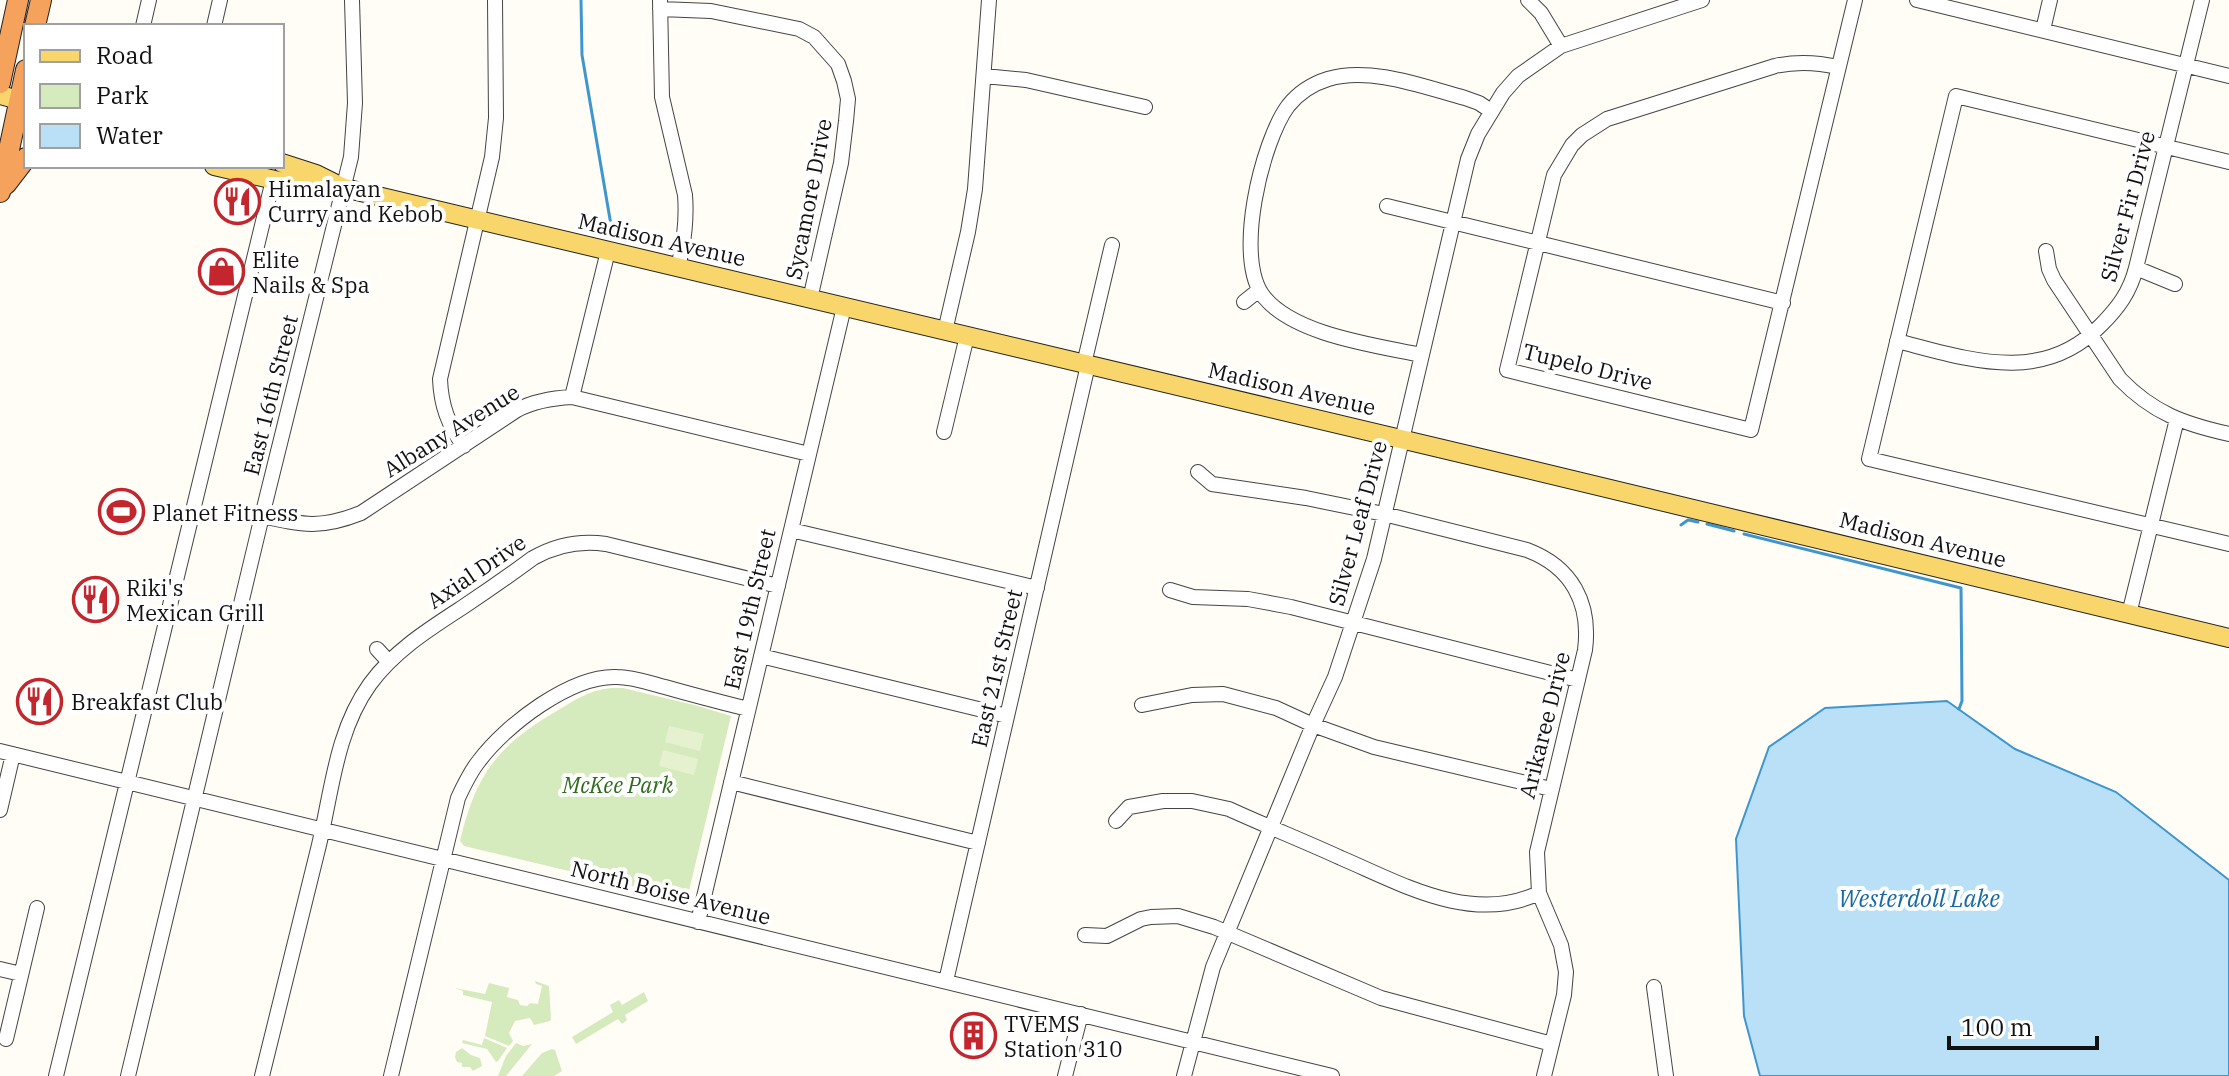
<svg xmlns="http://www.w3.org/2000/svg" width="2229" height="1076" font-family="'IBM Plex Serif',serif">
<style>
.green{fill:#d5ebbd}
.pitch{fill:#e6f2cf}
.water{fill:#b9e0f7;stroke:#3f96cf;stroke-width:2}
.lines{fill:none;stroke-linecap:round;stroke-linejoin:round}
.stream{stroke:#3f96cf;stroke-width:3}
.minor-casing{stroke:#444;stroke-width:16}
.major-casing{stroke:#222;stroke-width:20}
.highway-casing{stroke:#222;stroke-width:22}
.minor{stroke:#fff;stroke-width:14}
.major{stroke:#f9d66b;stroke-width:18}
.highway{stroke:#f5a25d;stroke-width:20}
.labels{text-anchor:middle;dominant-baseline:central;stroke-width:8;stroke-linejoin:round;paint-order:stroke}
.poi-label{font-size:22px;fill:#111;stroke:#fff;text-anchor:start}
.street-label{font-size:22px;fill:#111;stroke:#fff}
.park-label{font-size:22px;font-style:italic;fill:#2f6b1f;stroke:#fff}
.water-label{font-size:24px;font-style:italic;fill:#1768a6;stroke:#fff}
</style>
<rect width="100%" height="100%" fill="#fffdf5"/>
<path class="green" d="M 611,688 L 623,688 L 698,706 L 731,716 L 687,899 L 464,846 L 460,841 C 476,775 496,747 555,712 C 573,701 589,690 611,688 Z
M 535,981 L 549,986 L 551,1019 L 550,1021 L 534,1025 L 530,1018 L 515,1021 L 509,1033 L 513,1041 L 509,1046 L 485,1036 L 492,1002 L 463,995 L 463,991 L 455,988 L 485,994 L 489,983 L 509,988 L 507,997 L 518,1000 L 520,1005 L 527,1006 L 530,1003 L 538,1004 L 542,986 L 536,984 Z
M 644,992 L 648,1001 L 625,1015 L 627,1020 L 622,1024 L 618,1019 L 576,1044 L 572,1037 L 613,1012 L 610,1005 L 619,1000 L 622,1005 Z
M 484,1038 L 507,1048 L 498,1061 L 496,1062 L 487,1049 L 462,1043 L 463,1040 L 482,1045 Z
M 516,1043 L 523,1046 L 532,1044 L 506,1076 L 498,1076 L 506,1056 Z
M 462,1048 L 471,1055 L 480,1058 L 482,1066 L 473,1071 L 470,1067 L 462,1067 L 462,1063 L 457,1062 L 455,1057 L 456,1052 Z
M 552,1049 L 555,1050 L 562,1071 L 554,1076 L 522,1076 L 542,1053 Z"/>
<path class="pitch" d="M 669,726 L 704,734 L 700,751 L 665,742 Z
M 663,750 L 698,759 L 694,775 L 659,766 Z"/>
<path class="water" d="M 1947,701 L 2015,749 L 2116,792 L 2229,880 L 2229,1076 L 1760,1076 L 1744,1016 L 1736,839 L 1769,747 L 1825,708 Z"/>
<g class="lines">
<path class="stream" d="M 581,0 L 582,55 L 612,231
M 1707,524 L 1734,531
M 1681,525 L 1688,520 L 1698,522
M 1744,534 L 1961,588 L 1962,701 L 1959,709"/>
<defs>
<path id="minor" d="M 660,0 L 662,97 L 685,195 C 687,220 684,243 678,267
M 1528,0 L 1541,13 L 1561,46
M 1917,0 L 2229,76
M 660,9 L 711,11 L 799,29 L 814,37 L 838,64 L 844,81 L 848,99 L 846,121 L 841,163 L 810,299
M 143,26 L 149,0
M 214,26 L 220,0
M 2043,30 L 2050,0
M 1838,67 C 1816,62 1797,61 1775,66 L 1607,119 L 1582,135 L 1572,145 L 1554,175 L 1507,370 L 1751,430 L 1855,0
M 984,76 L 1026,80 L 1145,107
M 2229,162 L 1956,96 L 1869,459 L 2229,544
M 1387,206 L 1783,303
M 2046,251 L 2049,269 L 2054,280 L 2120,379 C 2153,413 2184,424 2229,434
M 2136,268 L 2175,284
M 1244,302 L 1259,290
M 945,331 L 968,232 L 975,189 L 989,0
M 1897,341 C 1968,359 2042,386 2101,325 C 2118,308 2130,292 2136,268 L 2202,0
M 1421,355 C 1374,345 1295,335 1264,297 C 1233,259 1262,141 1288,106 C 1299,92 1312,84 1328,79 C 1370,66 1424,87 1465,98 L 1479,103 L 1491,111
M 1084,364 L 1112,245
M 572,397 L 608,251
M 944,432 L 967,336
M 464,446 C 448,425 441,405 440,379 L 492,157 L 496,118 L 495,0
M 1198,472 L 1212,484 L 1306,498 L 1384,514 L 1527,550 C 1572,567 1591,603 1585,650 L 1537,852 L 1539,893 L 1561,945 L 1566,972 L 1564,995 L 1544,1076
M 262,516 C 303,525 321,529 361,513 L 517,410 C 534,401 553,398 572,397 L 809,454
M 791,530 L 1037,588
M 1170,590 L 1193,597 L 1248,599 L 1291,607 L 1578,680
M 2129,614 L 2177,419
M 377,649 L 389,662
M 761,656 L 1007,716
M 1142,705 L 1192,695 L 1223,694 L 1276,708 L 1313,725 L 1374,747 L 1551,789
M 0,751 L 1332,1076
M 731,782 L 978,843
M 0,810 L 13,754
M 1116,821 L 1129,807 L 1163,801 L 1192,801 L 1229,809 C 1266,826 1304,841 1341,858 C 1402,884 1472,925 1539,893
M 698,922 L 844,307
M 1085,935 L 1107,936 L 1141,919 L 1151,917 L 1178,916 L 1214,927 L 1381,998 L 1552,1044
M 0,969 L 21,974
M 946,981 L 1088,365
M 1654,987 L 1666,1076
M 6,1039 L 37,908
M 56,1076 L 273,180
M 128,1076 L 262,516 L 351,157 L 355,103 L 352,0
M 262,1076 C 281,999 300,922 319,845 C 332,791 336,731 370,684 C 394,651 429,629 463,607 C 487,591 510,575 533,558 C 556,545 579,540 606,544 L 778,586
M 391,1076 L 458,798 C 464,785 470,772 479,761 C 506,725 571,675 617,677 C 633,677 649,683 665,687 C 693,695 720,702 748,709
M 1065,1076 L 1081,1014
M 1184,1076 L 1213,967 L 1313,725 L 1335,677 L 1374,559 L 1468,159 L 1478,134 L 1503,93 L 1518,76 L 1561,46 L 1702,0"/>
<path id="major" d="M 0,95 L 26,102
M 282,163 L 316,174 L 344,188 L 1523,468 L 2229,638
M 214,166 L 301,186 L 314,189 L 341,188"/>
<path id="highway" d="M 35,26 L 41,0
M 0,83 L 18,0
M 6,184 L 26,158
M 0,192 L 26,70"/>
</defs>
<use href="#minor" class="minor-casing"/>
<use href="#major" class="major-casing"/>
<use href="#highway" class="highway-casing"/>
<use href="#minor" class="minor"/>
<use href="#major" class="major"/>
<use href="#highway" class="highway"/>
</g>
<defs>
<symbol id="restaurant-ring" viewBox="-11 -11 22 22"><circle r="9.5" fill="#fff" stroke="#c4262e" stroke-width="1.5"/><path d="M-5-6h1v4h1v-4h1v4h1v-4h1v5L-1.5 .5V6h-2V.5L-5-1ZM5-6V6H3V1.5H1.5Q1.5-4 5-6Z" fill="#c4262e"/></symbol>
<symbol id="shop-ring" viewBox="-11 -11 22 22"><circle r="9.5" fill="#fff" stroke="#c4262e" stroke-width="1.5"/><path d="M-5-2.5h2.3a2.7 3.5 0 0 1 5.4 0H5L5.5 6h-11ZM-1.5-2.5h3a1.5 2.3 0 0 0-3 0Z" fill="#c4262e"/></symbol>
<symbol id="stadium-ring" viewBox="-11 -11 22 22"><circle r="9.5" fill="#fff" stroke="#c4262e" stroke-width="1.5"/><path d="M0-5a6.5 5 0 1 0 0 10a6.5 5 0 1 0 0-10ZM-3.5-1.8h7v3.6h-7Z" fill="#c4262e"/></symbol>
<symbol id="building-ring" viewBox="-11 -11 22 22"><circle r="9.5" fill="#fff" stroke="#c4262e" stroke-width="1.5"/><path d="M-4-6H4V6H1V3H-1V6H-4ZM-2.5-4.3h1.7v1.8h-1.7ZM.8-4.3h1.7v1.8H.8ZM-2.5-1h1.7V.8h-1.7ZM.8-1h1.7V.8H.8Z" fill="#c4262e"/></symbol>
</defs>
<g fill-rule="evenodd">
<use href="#restaurant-ring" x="212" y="176" width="51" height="51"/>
<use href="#shop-ring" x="196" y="246" width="51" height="51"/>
<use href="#stadium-ring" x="96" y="486" width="51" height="51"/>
<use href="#restaurant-ring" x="70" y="574" width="51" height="51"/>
<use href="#restaurant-ring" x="14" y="676" width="51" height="51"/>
<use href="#building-ring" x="948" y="1010" width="51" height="51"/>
</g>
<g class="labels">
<g class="poi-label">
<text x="268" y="188">Himalayan<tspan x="268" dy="25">Curry and Kebob</tspan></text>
<text x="252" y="259">Elite<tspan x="252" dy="25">Nails &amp; Spa</tspan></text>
<text x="152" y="512">Planet Fitness</text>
<text x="126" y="587">Riki's<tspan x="126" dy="25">Mexican Grill</tspan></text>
<text x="71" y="701">Breakfast Club</text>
<text x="1004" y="1023">TVEMS<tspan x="1004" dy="25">Station 310</tspan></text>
</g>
<g class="street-label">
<text transform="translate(808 199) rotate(-79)">Sycamore Drive</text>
<text transform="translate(2127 206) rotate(-75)">Silver Fir Drive</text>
<text transform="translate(662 239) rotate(13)">Madison Avenue</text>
<text transform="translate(1588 366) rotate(14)">Tupelo Drive</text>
<text transform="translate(1292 388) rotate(13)">Madison Avenue</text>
<text transform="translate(270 395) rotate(-76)">East 16th Street</text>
<text transform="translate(451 430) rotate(-32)">Albany Avenue</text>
<text transform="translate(1357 523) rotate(-75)">Silver Leaf Drive</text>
<text transform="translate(1923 539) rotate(14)">Madison Avenue</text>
<text transform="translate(476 571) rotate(-34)">Axial Drive</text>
<text transform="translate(749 609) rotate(-77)">East 19th Street</text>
<text transform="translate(996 668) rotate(-77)">East 21st Street</text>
<text transform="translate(1544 725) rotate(-76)">Arikaree Drive</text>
<text transform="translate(671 892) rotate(14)">North Boise Avenue</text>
</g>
<g class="park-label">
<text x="618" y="784">McKee Park</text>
</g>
<g class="water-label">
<text x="1919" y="898">Westerdoll Lake</text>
</g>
</g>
<rect x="24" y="24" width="260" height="144" fill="#ffffff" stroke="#a0a0a0" stroke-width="2"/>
<rect x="40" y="50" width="40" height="12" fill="#f9d66b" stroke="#a0a0a0" stroke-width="2"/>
<text x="96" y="64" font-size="24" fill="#111111">Road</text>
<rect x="40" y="84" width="40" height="24" fill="#d5ebbd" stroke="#a0a0a0" stroke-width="2"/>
<text x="96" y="104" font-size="24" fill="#111111">Park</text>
<rect x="40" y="124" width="40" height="24" fill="#b9e0f7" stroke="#a0a0a0" stroke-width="2"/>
<text x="96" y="144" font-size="24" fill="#111111">Water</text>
<path d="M1949 1036v12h148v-12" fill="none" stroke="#111111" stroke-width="4"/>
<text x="1961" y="1036" font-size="24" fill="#111111" stroke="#ffffff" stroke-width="6" paint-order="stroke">100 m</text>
</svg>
